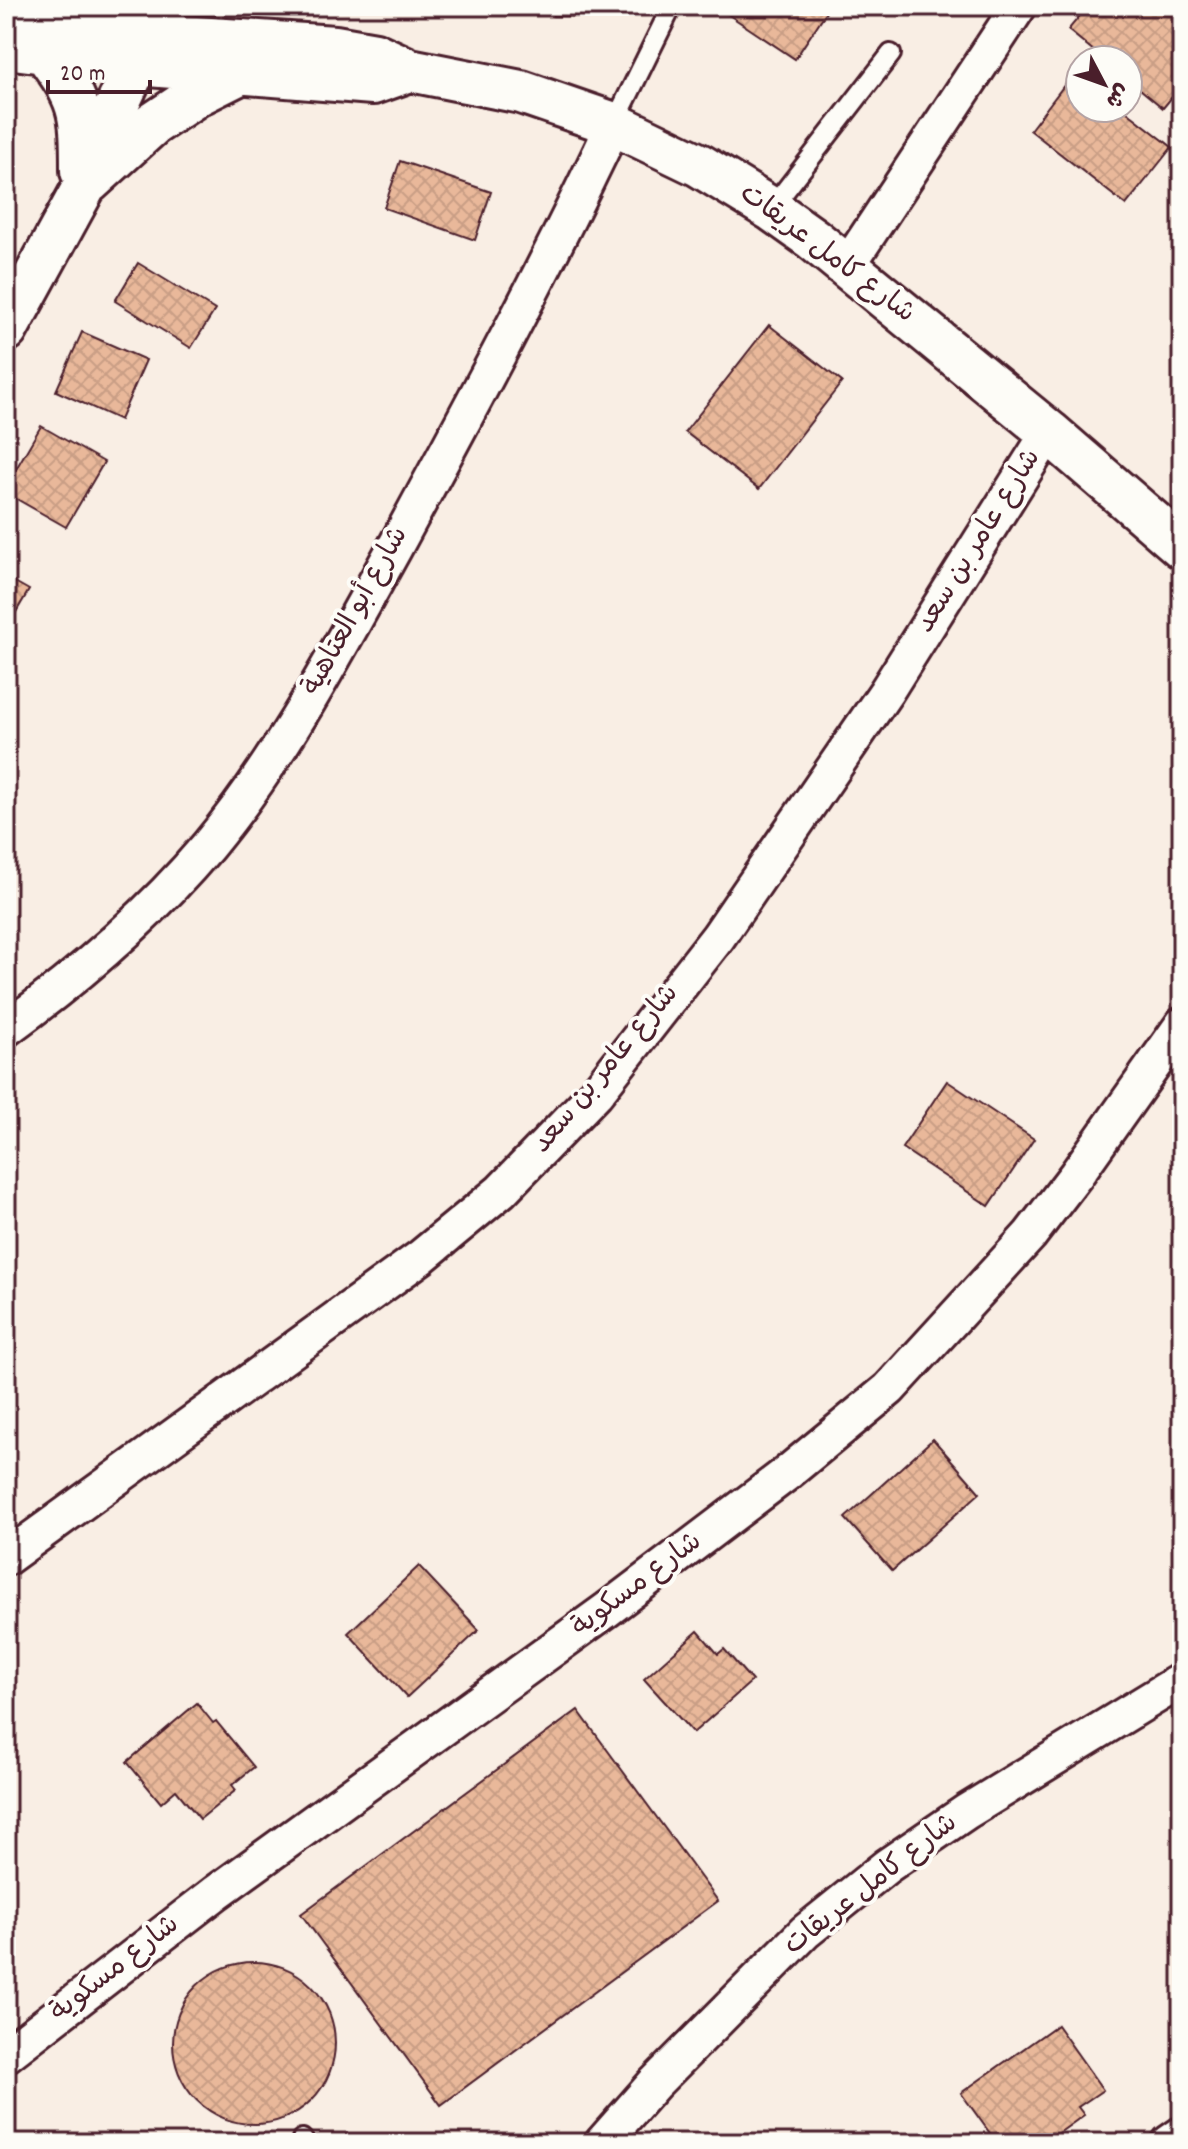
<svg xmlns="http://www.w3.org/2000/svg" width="1188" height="2149" font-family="Dekko,'Playpen Sans Arabic',sans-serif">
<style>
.building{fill:url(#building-cross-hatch);stroke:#4a1f2b;stroke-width:2}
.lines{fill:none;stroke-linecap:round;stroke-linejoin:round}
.service-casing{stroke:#4a1f2b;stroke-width:24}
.minor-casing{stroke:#4a1f2b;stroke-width:40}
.tertiary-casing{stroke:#4a1f2b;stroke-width:48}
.service{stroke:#fdfcf7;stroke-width:18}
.minor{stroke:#fdfcf7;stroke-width:34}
.tertiary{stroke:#fdfcf7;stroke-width:42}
.labels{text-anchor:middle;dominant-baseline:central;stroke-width:8;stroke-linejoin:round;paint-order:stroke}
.street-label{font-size:28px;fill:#4a1f2b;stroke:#fdfcf7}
</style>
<defs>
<pattern id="building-cross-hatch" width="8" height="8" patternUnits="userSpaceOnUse" patternTransform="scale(2)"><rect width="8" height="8" fill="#e9b89a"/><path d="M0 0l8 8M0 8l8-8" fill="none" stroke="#c99e85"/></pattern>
</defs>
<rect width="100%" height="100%" fill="#f9eee4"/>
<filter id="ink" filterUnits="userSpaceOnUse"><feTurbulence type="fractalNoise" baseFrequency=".0125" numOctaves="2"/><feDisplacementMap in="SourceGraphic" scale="16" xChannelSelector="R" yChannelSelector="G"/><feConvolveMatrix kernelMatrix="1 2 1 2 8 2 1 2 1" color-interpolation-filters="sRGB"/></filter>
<g filter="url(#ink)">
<path class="building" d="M 234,6 L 356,6 L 234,7 Z
M 402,6 L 513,6 L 513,12 L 402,8 Z
M 553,6 L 630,6 L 630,17 L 553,16 Z
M 722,6 L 830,6 L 795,59 L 720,9 Z
M 1088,6 L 1169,6 L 1182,17 L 1182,85 L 1163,108 L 1128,79 L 1128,60 L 1105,60 L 1068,30 Z
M 1075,71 L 1080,75 L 1080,108 L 1122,108 L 1172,147 L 1126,205 L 1030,130 Z
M 400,161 L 491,192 L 475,240 L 384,208 Z
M 138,263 L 215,310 L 191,348 L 115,301 Z
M 769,325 L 842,382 L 759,489 L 685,432 Z
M 82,332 L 146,360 L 120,420 L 56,391 Z
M 41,426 L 104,462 L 66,527 L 6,493 L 6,486 Z
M 6,577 L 29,590 L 6,629 Z
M 947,1081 L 1034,1139 L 989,1206 L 902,1148 Z
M 933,1439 L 980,1493 L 892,1571 L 845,1518 Z
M 419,1566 L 479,1630 L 407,1697 L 348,1633 Z
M 698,1631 L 718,1654 L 724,1649 L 752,1681 L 693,1733 L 644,1679 Z
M 197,1703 L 213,1723 L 216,1721 L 254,1767 L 232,1785 L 236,1790 L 200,1819 L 176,1790 L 161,1803 L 127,1762 Z
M 578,1710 L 718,1901 L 441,2105 L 301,1914 Z
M173 2043a81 81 0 1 1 162 0a81 81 0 1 1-162 0Z
M 1057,2025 L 1103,2090 L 1078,2107 L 1084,2115 L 1045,2143 L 1036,2143 L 1034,2139 L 1028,2143 L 997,2143 L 961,2093 Z"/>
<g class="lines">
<defs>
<path id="service" d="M 614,124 L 672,6
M 771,209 L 891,54
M 302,2139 L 305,2143"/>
<path id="minor" d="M 848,265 L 1019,6
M 6,1029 C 79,976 149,916 208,846 C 282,757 338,650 394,549 C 470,409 546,268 614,124
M 6,1558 L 421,1257 L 501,1191 L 596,1093 L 718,937 L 886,692 L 1049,432
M 6,2055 L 217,1892 L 608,1609 L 786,1474 L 889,1389 L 1030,1235 L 1076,1175 L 1182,1025
M 602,2143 L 654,2084 L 805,1932 L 887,1866 L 966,1812 L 1182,1680
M 1169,2143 L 1182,2134"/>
<path id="tertiary" d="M 6,16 L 150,35 L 335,47 L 375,54 L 410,70 L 521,92 L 614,124 L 699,165 L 771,209 L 813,239 L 1049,432 L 1182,547
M 6,47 L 136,64 L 373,83 L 410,70
M 44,51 C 81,101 82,110 82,171
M 89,182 L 153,124 L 198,94 L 242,72
M 6,330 L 83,189 L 102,137 L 148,40"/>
</defs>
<use href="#service" class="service-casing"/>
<use href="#minor" class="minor-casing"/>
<use href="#tertiary" class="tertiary-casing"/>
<use href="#service" class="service"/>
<use href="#minor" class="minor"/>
<use href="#tertiary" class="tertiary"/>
</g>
</g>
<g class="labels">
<g class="street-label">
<text transform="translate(826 255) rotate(37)">شارع كامل عريقات</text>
<text transform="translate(980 542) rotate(-58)">شارع عامر بن سعد</text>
<text transform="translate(357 612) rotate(-61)">شارع أبو العتاهية</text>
<text transform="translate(607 1070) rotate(-50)">شارع عامر بن سعد</text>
<text transform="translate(638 1586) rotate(-37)">شارع مسكوية</text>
<text transform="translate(872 1886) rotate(-38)">شارع كامل عريقات</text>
<text transform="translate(116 1970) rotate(-38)">شارع مسكوية</text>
</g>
</g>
<rect width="1188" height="2149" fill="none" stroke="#fdfcf7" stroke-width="32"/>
<rect x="16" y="16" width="1156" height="2117" fill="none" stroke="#4a1f2b" stroke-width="3" filter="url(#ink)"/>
<g transform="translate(1104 84) rotate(131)"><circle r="38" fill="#fdfcf7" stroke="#b5a4a5" stroke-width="2"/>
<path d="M0-6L14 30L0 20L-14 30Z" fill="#4a1f2b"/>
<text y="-12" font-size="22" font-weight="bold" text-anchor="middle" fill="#4a1f2b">ش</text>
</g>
<path d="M48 80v12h102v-12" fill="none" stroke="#4a1f2b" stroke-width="4"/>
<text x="60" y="80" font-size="24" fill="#4a1f2b" stroke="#fdfcf7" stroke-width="6" paint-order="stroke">20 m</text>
</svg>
